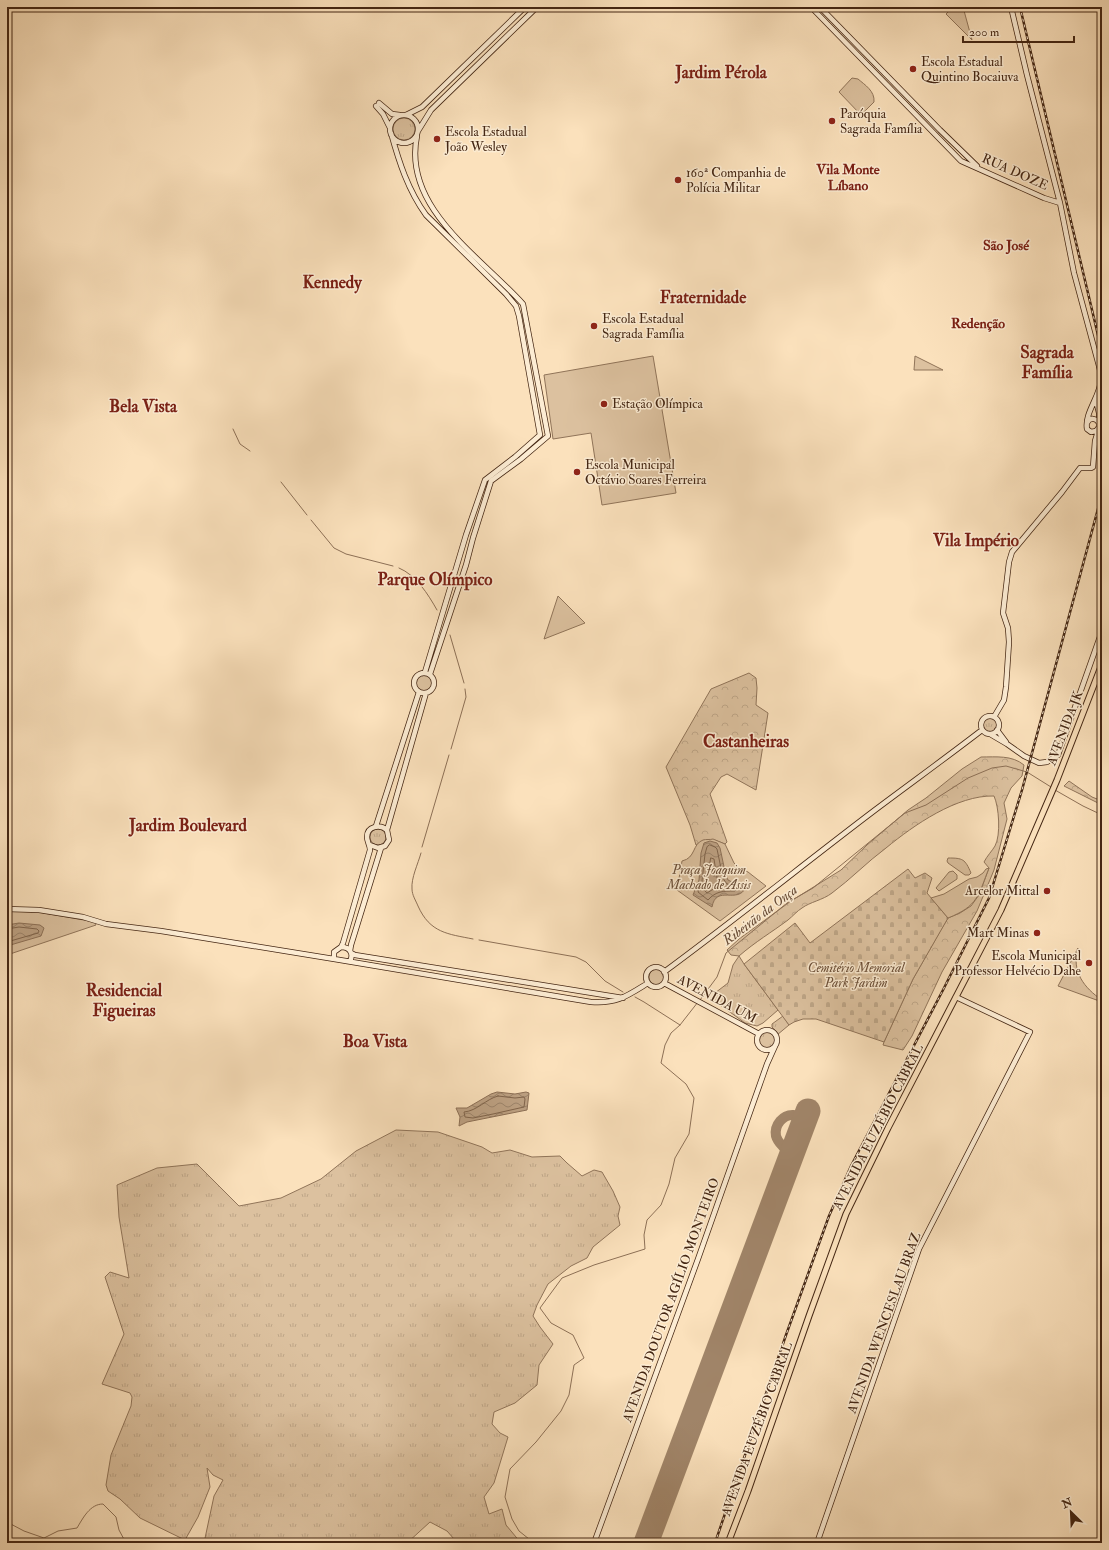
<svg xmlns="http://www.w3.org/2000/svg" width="1109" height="1550" font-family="'IM FELL Double Pica',serif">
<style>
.grass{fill:url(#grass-tufts);stroke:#907459}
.forest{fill:url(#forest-crowns);stroke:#907459}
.cemetery{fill:url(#cemetery-stones);stroke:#907459}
.green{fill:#dcc19f;stroke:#907459}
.water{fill:url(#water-waves);stroke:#8d7056}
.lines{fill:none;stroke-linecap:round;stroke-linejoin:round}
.shore{stroke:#80644b;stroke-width:1}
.stream{stroke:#8d7056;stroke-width:1}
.taxiway{stroke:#a08468;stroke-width:10}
.runway{stroke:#a08468;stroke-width:25}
.secondary-casing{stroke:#442613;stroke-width:6}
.primary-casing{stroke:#442613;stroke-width:7}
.secondary{stroke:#fcecd3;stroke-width:4.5}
.primary{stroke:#fbe1bc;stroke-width:5}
.rail-casing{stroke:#442613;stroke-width:2.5}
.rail{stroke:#fcecd3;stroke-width:1;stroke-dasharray:3;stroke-linecap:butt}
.poi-dot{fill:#8f2418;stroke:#fcecd3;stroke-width:1.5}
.labels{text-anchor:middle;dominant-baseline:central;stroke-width:3;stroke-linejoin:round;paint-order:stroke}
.poi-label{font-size:13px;fill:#442613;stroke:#fcecd3;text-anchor:start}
.street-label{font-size:13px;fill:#442613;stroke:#fcecd3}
.park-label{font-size:13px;font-style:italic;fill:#6a4d36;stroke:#fcecd3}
.neighbourhood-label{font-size:14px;font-weight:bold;fill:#7a1f14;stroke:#fcecd3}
.water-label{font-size:14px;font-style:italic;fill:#684b35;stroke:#fcecd3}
.district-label{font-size:17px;font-weight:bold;fill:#7a1f14;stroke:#fcecd3}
</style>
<defs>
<pattern id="grass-tufts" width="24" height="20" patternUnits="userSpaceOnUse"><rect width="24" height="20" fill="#dcc19f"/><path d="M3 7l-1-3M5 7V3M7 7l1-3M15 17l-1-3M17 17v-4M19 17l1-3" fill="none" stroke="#bea688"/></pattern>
<pattern id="forest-crowns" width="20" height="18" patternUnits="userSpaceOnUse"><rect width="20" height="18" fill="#dcc19f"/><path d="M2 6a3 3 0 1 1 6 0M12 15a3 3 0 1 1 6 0" fill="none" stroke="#bea688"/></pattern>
<pattern id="cemetery-stones" width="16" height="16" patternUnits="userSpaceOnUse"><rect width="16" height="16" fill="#dcc19f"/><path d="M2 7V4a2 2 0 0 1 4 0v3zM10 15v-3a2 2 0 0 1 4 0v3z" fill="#bea688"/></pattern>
<pattern id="water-waves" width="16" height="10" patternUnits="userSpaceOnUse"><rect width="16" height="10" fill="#bda183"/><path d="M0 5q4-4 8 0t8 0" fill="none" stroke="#9b836a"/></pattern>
</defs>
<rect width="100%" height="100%" fill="#fbe1bc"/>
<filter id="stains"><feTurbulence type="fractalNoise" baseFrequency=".005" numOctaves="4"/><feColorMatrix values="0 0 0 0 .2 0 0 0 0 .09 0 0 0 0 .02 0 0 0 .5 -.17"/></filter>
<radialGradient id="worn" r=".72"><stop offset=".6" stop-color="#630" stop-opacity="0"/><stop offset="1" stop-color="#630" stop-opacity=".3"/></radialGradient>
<path class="grass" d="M393 129a11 11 0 1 1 22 0a11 11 0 1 1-22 0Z
M416 683a8 8 0 1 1 16 0a8 8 0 1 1-16 0Z
M982 725a8 8 0 1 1 16 0a8 8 0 1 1-16 0Z
M370 837a8 8 0 1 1 16 0a8 8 0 1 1-16 0Z
M 739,956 L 744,964 L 778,1010 L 763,1023 L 757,1026 L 745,1023 L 712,999 L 715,993 L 728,983 L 733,965 Z
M649 977a8 8 0 1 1 16 0a8 8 0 1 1-16 0Z
M 783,1016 L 789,1025 L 777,1035 L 775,1030 L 772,1027 L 772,1024 Z
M758 1040a9 9 0 1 1 18 0a9 9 0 1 1-18 0Z
M 396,1130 L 438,1132 L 482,1147 L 492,1153 L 510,1150 L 532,1157 L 560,1156 L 567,1163 L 582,1176 L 594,1170 L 602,1172 L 613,1191 L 620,1207 L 618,1216 L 620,1225 L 593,1247 L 587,1258 L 571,1266 L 548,1284 L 537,1305 L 533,1316 L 540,1327 L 553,1344 L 539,1365 L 537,1385 L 515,1403 L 494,1412 L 492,1424 L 500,1433 L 508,1437 L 494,1483 L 484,1497 L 489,1514 L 502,1509 L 506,1525 L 521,1543 L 477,1543 L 475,1541 L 454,1539 L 447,1531 L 430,1522 L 407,1543 L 204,1543 L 214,1496 L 223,1480 L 213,1475 L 207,1468 L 210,1487 L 198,1517 L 185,1540 L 140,1518 L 120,1499 L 108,1491 L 106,1485 L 111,1455 L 131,1406 L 132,1397 L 130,1393 L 102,1384 L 124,1334 L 105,1277 L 110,1272 L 129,1278 L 119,1217 L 117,1185 L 157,1168 L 197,1164 L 239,1206 L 281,1198 L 321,1179 L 356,1151 Z"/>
<path class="forest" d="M 749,673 L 756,678 L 757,688 L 756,705 L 768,713 L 756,790 L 727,774 L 721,777 L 710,794 L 727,842 L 725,844 C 713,839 706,838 696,845 L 690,825 L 666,767 L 711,689 Z
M 981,757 C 996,757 1012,755 1024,765 L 1022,776 L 1011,788 L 1004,803 L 1007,819 L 994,870 L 977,911 L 942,972 L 912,1036 L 903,1050 L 883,1045 L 884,1042 L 913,979 L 942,928 L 948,918 L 960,913 L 971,906 L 979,895 L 989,868 L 984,862 C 987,856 992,851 995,846 C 1001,835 999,807 994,796 C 957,795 914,825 886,848 C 867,862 851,879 832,893 C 823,900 810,902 802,908 C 797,911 793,916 788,920 C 772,932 755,942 739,956 L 731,955 L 727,950 L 739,939 L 791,901 L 841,870 L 867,845 L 908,810 L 926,798 L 962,769 Z
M 1069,781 L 1092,797 L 1102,801 L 1102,805 L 1064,786 Z"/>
<path class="cemetery" d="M 908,869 L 915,878 L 925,873 L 932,878 L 927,893 L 948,918 L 913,979 L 884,1042 L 816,1019 L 803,1019 L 794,1022 L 789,1025 L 744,964 L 795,923 L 810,943 Z"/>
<path class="green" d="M 953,7 L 963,7 L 972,40 L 946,14 Z
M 852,78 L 858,79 C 865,85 875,91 874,102 L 861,115 L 839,92 Z
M 653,356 L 676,493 L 602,505 L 591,433 L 553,439 L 544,375 Z
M 915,356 L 943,370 L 914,370 Z
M 558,596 L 585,623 L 544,639 Z
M 713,839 L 725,844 L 734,863 L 739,868 L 748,872 L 766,886 L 720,921 L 677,890 L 682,861 C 696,858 692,844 703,840 C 706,839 710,840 713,839 Z
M 948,858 C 963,858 965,859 971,873 L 969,875 L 965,875 L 948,863 L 947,861 Z
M 989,868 C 978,896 978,906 948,918 L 931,898 L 944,894 L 969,879 L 977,877 L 983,873 L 986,869 Z
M 953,871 L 957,875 L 957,879 L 939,891 L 936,888 L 949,872 Z
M 7,911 L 38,912 L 95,922 L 96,925 L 7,955 Z
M 1078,948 C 1071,971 1084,988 1102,1000 L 1102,1002 L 1058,986 Z"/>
<path class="water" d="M 710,841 L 717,843 L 720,848 L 726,876 L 728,880 L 738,885 L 744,883 L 746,887 C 738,905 716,884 712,907 L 693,895 L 699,880 L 701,853 L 704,843 Z
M 19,923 L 40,925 L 44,928 L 41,936 L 7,946 L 7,925 Z
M 497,1092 L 515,1094 L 526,1092 L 529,1093 L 527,1110 L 467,1122 L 459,1126 L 460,1117 L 456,1108 L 467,1108 L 491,1094 Z"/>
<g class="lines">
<path class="shore" d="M 710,845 L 715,847 L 717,849 L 723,878 L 726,883 L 736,889 L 735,891 C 723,891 716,891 708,900 L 698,892 L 702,881 L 705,854 L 707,847 Z
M 711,858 L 714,859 L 717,878 L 720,885 L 707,893 L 704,890 L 707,882 Z
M 7,929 L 19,927 L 37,929 L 39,931 L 38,933 L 7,942
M 498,1096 L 515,1098 L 524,1097 L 525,1099 L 524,1107 L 493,1114 L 473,1118 L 465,1117 L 464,1112 C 477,1111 486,1099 498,1096 Z"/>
<path class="stream" d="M 233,429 L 240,444 L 250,451
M 281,482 L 307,515
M 311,520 L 334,548 L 346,554 L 393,566
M 399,568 C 416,575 428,594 437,610
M 450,635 L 464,683
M 451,749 L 466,697 L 465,689
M 1055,790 L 1083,806 L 1102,815
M 422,847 L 449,755
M 421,853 C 418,864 411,878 412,889 C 412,895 416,901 418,906 C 430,933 448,934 473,939
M 479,940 L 576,957 L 586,962 L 605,981 L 623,992
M 635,997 L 644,1002 L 680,1025
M 700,1000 L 717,977 L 726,953 L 787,903 L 813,888 L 905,813 L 926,805 L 968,778 L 992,768 L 1006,766 L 1027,772 L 1051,787
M 7,1522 L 24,1531 L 44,1538 L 58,1531 L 77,1528 C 83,1518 90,1504 103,1504 L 116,1517 L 119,1530 L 126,1543
M 433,1543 L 437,1540 L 448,1543
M 531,1543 L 529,1539 L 519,1531 L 512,1519 L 505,1497 L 510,1469 L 536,1442 L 561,1411 L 569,1395 L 574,1365 L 584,1358 L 573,1335 L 551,1323 L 540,1308 L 562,1278 L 594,1265 L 645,1249 L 644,1235 L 647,1220 L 661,1205 L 669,1184 L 675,1158 L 689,1134 L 694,1098 L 686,1084 L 661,1063 L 665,1045 L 671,1033 L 680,1025 L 698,1002"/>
<path class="taxiway" d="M 789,1163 C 788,1145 779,1147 776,1136 C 774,1125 783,1114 794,1115 C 798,1115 802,1118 805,1120"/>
<path class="runway" d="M 646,1543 L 808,1111"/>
<defs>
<path id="secondary" d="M 811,7 L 961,161 L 1044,198 L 1060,203
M 820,7 L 940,130 L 977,166
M 1011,7 L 1027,75 L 1060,203 L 1074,273 L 1099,366 C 1100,370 1101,375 1101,379 C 1101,395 1084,413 1087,429 L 1091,432 L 1096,431 L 1099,427
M 379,103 L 392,114 L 400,115
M 376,106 L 383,114 L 390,128
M 406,115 L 422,107 L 525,7
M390 129a14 14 0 1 1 28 0a14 14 0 1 1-28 0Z
M 418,131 L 431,110 L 537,7
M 391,133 C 399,162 408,190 426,215 L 506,294 L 516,306 L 519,316 L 540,435 L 515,457 L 485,480 L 466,535 L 425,672
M 417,136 C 402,208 481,257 523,304 L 548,436 L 521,459 L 491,481 L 473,538 L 466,565 L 430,674
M 1087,423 C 1090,417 1096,418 1099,423
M414 683a10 10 0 1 1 20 0a10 10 0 1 1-20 0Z
M981 725a9 9 0 1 1 18 0a9 9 0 1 1-18 0Z
M 994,717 L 1004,700 L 1006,687 L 1009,642 L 1008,628 L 1003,613 L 1009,562 L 1012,552 L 1062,492 L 1080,468 L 1091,468 L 1093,467 L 1095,441 L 1100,425 L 1099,413 L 1096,400
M 997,730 L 1006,742
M 990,734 L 1007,744 L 1024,756 L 1039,763 L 1047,762 L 1058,755 L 1102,631
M 376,826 L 419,692
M 387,830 L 426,693
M 7,909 L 39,910 L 83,917 L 106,924 L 161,931 L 334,959 L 591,1002 C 617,1004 627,996 648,983
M 341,947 C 350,947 354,954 350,961
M 350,951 L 351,945 L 381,848
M 351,953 L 355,955 L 623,998
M 334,959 L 334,952 L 341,947 L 343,943 L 370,850 C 370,845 367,842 367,837 C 367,826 380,824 387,830 L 389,840 L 385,846 L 378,848 L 370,845
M646 977a10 10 0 1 1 20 0a10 10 0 1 1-20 0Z
M 664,972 C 736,919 805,863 875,810 C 911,783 947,757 982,730
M 664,983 L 759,1034
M757 1040a10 10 0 1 1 20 0a10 10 0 1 1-20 0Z
M 594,1543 L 698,1259 L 767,1064 L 776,1044
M 817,1543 L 919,1249 L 1030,1032 L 956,997"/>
<path id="primary" d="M 728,1543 L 748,1491 L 809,1316 L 846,1214 L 888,1128 L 1001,910 L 1057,780 L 1102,664"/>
</defs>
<use href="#secondary" class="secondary-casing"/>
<use href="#primary" class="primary-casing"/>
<use href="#secondary" class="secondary"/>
<use href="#primary" class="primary"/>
<defs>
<path id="rail" d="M 1020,7 L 1102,352
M 715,1543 L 786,1335 L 829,1216 L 851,1166 L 943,990 L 989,898 L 1022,790 L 1102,494"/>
</defs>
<use href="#rail" class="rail-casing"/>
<use href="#rail" class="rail"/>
</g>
<g class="poi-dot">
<circle cx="913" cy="69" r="4"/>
<circle cx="832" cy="121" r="4"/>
<circle cx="437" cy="139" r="4"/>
<circle cx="678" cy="180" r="4"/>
<circle cx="594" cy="326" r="4"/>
<circle cx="604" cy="404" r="4"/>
<circle cx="577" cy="472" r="4"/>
<circle cx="1047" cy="891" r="4"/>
<circle cx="1037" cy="933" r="4"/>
<circle cx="1089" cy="963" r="4"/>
</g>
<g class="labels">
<g class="poi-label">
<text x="921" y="62">Escola Estadual<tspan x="921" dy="15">Quintino Bocaiuva</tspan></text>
<text x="840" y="114">Paróquia<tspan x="840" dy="15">Sagrada Família</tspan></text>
<text x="445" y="132">Escola Estadual<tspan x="445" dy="15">João Wesley</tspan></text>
<text x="686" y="173">160ª Companhia de<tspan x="686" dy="15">Polícia Militar</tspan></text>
<text x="602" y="319">Escola Estadual<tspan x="602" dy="15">Sagrada Família</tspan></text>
<text x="612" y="404">Estação Olímpica</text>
<text x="585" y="465">Escola Municipal<tspan x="585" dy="15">Octávio Soares Ferreira</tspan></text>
<text x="1039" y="891" text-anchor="end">Arcelor Mittal</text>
<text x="1029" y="933" text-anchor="end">Mart Minas</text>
<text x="1081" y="956" text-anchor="end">Escola Municipal<tspan x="1081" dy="15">Professor Helvécio Dahe</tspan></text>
</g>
<g class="street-label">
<text transform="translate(1015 172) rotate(24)">RUA DOZE</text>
<text transform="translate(1065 728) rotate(-69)">AVENIDA JK</text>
<text transform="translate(717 999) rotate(28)">AVENIDA UM</text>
<text transform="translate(878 1127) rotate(-63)">AVENIDA EUZÉBIO CABRAL</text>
<text transform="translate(671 1300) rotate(-70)">AVENIDA DOUTOR AGÍLIO MONTEIRO</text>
<text transform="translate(884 1323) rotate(-70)">AVENIDA WENCESLAU BRAZ</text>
<text transform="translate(757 1429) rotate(-70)">AVENIDA EUZÉBIO CABRAL</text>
</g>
<g class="park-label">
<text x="709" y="870">Praça Joaquim<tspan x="709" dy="15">Machado de Assis</tspan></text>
<text x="856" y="968">Cemitério Memorial<tspan x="856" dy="15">Park Jardim</tspan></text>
</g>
<g class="neighbourhood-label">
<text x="848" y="169">Vila Monte<tspan x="848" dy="16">Líbano</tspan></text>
<text x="1006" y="245">São José</text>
<text x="978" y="323">Redenção</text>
</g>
<g class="water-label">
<text transform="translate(760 915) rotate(-37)">Ribeirão da Onça</text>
</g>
<g class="district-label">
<text x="721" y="72">Jardim Pérola</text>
<text x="332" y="282">Kennedy</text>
<text x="703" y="297">Fraternidade</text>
<text x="1047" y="352">Sagrada<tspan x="1047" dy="20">Família</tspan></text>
<text x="143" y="406">Bela Vista</text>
<text x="976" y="540">Vila Império</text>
<text x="435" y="579">Parque Olímpico</text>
<text x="746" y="741">Castanheiras</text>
<text x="188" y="825">Jardim Boulevard</text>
<text x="124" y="990">Residencial<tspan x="124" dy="20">Figueiras</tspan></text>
<text x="375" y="1041">Boa Vista</text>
</g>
</g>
<rect width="1109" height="1550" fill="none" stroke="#fbe1bc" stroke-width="24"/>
<rect x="8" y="8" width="1093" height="1534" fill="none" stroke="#442613" stroke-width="2"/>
<rect x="12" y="12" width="1085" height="1526" fill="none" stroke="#442613"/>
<g transform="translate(1071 1512) rotate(336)" stroke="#fcecd3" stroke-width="3" paint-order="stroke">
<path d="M0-3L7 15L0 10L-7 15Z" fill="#442613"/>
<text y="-6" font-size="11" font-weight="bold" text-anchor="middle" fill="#442613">N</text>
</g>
<path d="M963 36v6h111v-6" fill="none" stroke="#442613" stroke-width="2"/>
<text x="969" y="36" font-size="12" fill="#442613" stroke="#fcecd3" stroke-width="3" paint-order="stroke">200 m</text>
<rect width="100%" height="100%" filter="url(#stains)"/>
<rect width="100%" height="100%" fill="url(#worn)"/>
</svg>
